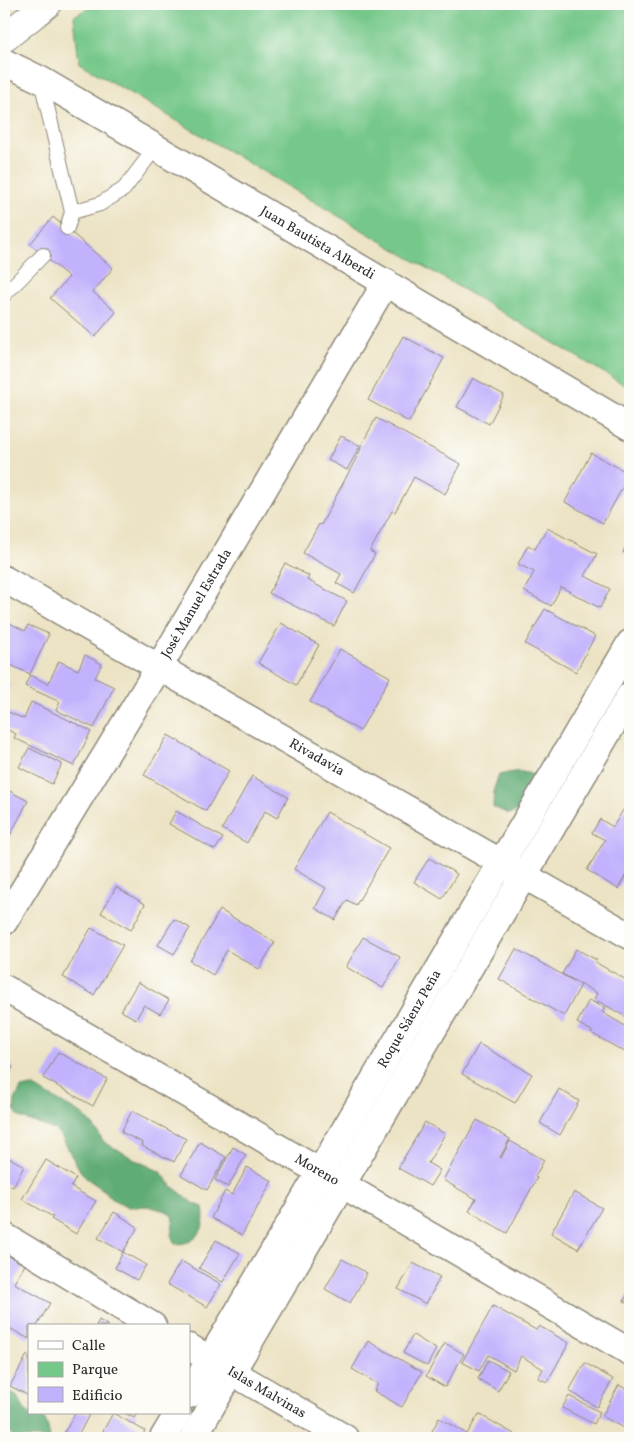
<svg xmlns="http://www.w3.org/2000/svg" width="634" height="1442" font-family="Vollkorn,serif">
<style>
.green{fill:#76c88a;stroke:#507a5a}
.forest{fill:#60ac76;stroke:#466c50}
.building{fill:#c2b2fd}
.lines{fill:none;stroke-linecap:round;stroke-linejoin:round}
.lane-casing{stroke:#8c8778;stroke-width:16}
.street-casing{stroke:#8c8778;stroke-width:29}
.secondary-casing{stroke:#8c8778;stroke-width:30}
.lane{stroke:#fff;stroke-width:14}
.street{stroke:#fff;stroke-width:26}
.secondary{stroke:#fff;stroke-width:28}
.labels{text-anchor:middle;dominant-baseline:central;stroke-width:5;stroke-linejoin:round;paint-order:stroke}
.street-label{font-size:14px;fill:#2b2b2b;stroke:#fdfcf7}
</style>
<rect width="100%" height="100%" fill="#fdfcf7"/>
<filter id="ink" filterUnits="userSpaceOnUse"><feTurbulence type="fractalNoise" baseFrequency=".02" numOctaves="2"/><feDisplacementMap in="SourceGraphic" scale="10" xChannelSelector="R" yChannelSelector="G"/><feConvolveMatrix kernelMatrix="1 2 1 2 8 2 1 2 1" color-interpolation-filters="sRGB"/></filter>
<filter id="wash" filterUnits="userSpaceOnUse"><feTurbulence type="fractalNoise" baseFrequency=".0096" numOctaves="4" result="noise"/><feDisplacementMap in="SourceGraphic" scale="20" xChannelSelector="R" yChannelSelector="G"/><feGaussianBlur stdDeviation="1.12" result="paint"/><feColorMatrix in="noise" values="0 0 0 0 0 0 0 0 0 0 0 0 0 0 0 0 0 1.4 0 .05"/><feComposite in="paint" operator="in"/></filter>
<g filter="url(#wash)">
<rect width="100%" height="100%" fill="#ece3c4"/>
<path class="green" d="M 96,4 L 630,4 L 630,388 L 79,63 L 74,16 Z"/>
<path class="forest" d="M 518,771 L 536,775 L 539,793 L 528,807 L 509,814 L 493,807 L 494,788 L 499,775 Z
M 32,1086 L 83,1115 L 94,1127 L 104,1142 L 136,1160 L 161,1172 L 173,1187 L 195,1204 L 203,1207 C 207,1229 198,1244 175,1244 L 171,1235 L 174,1217 L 166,1211 L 147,1206 L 128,1207 L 111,1198 L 105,1191 L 89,1180 L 81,1172 L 71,1155 L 62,1137 L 55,1130 L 19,1117 L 14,1109 L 15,1100 L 21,1088 Z
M 4,1388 L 16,1395 L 26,1412 L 44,1419 L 48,1427 L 50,1438 L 14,1438 L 11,1435 L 9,1426 L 4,1419 Z"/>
<g id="blocks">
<path class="building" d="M 53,217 L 113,268 L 93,292 L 116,312 L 95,337 L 50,298 L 69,277 L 30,244 Z
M 403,336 L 444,358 L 409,422 L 368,400 Z
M 473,378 L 504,395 L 489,424 L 457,407 Z
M 376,418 L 461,464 L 445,494 L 414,477 L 395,512 L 392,511 L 370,551 L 375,554 L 354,593 L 336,583 L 341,574 L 303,553 L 319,524 L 321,525 L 361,449 L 359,448 L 347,470 L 328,460 L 341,436 L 361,446 Z
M 591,453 L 630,474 L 603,523 L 565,502 Z
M 547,528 L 597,554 L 585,576 L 610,589 L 600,608 L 561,587 L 551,606 L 524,591 L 534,572 L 518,564 L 528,545 L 535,549 Z
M 630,539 L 630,556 L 623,552 Z
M 285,563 L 309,576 L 307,580 L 347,601 L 334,626 L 269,593 Z
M 545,609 L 595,636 L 576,672 L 525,644 Z
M 4,620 L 25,631 L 28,625 L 49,634 L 30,674 L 4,662 Z
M 281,623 L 319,645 L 296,685 L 258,663 Z
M 340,649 L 390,677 L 360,731 L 310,702 Z
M 85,655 L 102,664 L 95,678 L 114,687 L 94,728 L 56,710 L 60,702 L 25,686 L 30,675 L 48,684 L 59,661 L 78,670 Z
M 4,682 L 10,685 L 4,698 Z
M 31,702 L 91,731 L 74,766 L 14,738 L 16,734 L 4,728 L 4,710 L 24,719 Z
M 168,735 L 229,771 L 206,811 L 144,775 Z
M 29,748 L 62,764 L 52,784 L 19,767 Z
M 252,776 L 288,797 L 277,818 L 265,811 L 247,843 L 222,829 Z
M 4,788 L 28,801 L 4,847 Z
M 623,810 L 630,814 L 630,868 L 618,889 L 587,870 L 605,840 L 592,833 L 600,819 L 613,827 Z
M 176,811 L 223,838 L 215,850 L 169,824 Z
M 327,812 L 389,848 L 356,905 L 347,900 L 335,920 L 315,908 L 326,888 L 294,869 Z
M 429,858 L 457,874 L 442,899 L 414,882 Z
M 116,887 L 145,904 L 131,930 L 101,913 Z
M 220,910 L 275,942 L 259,969 L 227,950 L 213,975 L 190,961 Z
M 174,919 L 190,928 L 174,954 L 158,945 Z
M 91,928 L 123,945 L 94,995 L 63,977 Z
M 363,937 L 400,957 L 383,988 L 346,967 Z
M 516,949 L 581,985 L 564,1016 L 499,979 Z
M 576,949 L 597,960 L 595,962 L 630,982 L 630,1019 L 594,999 L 597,993 L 562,974 Z
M 138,982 L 169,1000 L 160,1014 L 144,1005 L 136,1019 L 121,1011 Z
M 589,1000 L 605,1008 L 602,1012 L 630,1029 L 630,1055 L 591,1033 L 592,1031 L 577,1023 Z
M 479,1044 L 532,1074 L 515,1103 L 462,1074 Z
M 58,1052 L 107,1079 L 93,1106 L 43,1078 Z
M 4,1061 L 13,1067 L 4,1085 Z
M 559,1089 L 579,1101 L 560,1135 L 540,1123 Z
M 132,1111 L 186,1139 L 174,1162 L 142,1146 L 143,1143 L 121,1132 Z
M 477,1120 L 510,1139 L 500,1157 L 501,1158 L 510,1141 L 544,1160 L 535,1177 L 537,1178 L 507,1233 L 469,1211 L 476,1199 L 443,1180 Z
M 425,1122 L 445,1134 L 428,1163 L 440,1170 L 430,1186 L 398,1168 Z
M 200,1142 L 226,1157 L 207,1190 L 181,1175 Z
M 233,1147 L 246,1155 L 228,1187 L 215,1180 Z
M 6,1156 L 24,1166 L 13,1187 L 4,1183 L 4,1161 Z
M 46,1160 L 76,1178 L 71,1187 L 96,1201 L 76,1234 L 51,1219 L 53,1217 L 22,1199 Z
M 247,1167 L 272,1181 L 242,1235 L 211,1218 L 225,1191 L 232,1195 Z
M 574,1192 L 602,1208 L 578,1249 L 551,1233 Z
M 114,1212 L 138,1227 L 123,1252 L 98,1238 Z
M 216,1240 L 240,1253 L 223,1282 L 199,1268 Z
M 123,1252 L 146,1265 L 137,1280 L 115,1268 Z
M 7,1255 L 25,1265 L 14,1283 L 50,1303 L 37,1326 L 29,1326 L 29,1339 L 4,1325 L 4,1261 Z
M 342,1259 L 367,1273 L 350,1303 L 325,1289 Z
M 181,1261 L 221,1284 L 207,1307 L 167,1284 Z
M 413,1263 L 440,1277 L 426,1304 L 398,1289 Z
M 630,1290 L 630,1305 L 624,1301 Z
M 493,1306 L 536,1330 L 539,1326 L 569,1343 L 547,1382 L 538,1378 L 543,1369 L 521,1356 L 514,1370 L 488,1355 L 479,1371 L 462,1362 Z
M 99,1320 L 109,1326 L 96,1326 Z
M 413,1335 L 436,1349 L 427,1366 L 403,1353 Z
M 368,1341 L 422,1372 L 402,1407 L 374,1391 L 378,1384 L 352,1369 Z
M 445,1343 L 464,1354 L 445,1387 L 426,1376 Z
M 27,1355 L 29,1356 L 29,1396 L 10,1386 Z
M 488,1360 L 509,1371 L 498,1391 L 478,1379 Z
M 585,1363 L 613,1379 L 597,1407 L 569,1391 Z
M 619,1385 L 630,1391 L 630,1420 L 625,1429 L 602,1416 Z
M 569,1396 L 600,1412 L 594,1424 L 562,1408 Z
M 75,1413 L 90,1413 L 77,1438 L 65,1438 L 62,1437 Z
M 113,1413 L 145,1431 L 141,1438 L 99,1438 Z
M 125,1413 L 137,1413 L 134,1418 Z
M 479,1414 L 514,1434 L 512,1438 L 435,1438 L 430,1435 L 439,1418 L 467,1434 Z"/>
</g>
</g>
<g filter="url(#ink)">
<use href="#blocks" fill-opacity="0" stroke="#8c8778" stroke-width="1"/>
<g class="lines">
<defs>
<path id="lane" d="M 41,81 L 72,212 L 67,228
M 72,212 L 100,204 L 124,189 L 156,147
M 4,295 L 43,255"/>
<g id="street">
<path id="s1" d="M 4,62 L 41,80 L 630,427"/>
<path id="s2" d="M 4,579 L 630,936"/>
<path id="s3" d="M 4,922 L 159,667 L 386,282"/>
<path id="s4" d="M 4,988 L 630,1352"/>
<path d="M 4,1236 L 153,1326"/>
<path id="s5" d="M 189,1347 L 345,1438"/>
<path id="s6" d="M 189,1395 L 630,643"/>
<path d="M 163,1438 L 178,1413"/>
<path d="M 193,1438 L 630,695"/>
</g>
<path id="secondary" d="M 4,38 L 47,4"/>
</defs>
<use href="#lane" class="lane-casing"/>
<use href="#street" class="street-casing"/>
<use href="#secondary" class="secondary-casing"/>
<use href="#lane" class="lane"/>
<use href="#street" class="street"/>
<use href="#secondary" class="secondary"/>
</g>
</g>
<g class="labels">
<g class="street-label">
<text stroke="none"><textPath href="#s1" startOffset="362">Juan Bautista Alberdi</textPath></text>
<text stroke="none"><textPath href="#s3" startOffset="372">José Manuel Estrada</textPath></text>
<text stroke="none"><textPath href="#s2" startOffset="360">Rivadavia</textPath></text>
<text stroke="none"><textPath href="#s6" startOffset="436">Roque Sáenz Peña</textPath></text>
<text stroke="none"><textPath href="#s4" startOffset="362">Moreno</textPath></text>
<text stroke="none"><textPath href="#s5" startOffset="90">Islas Malvinas</textPath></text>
</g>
</g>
<rect width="634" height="1442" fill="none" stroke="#fdfcf7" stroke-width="20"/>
<rect x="28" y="1324" width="162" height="90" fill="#fdfcf7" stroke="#a9a8a5"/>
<rect x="38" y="1341" width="25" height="8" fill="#ffffff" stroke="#a9a8a5"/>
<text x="72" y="1350" font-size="15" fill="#2b2b2b">Calle</text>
<rect x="38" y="1362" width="25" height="15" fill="#76c88a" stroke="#a9a8a5"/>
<text x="72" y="1374" font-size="15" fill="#2b2b2b">Parque</text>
<rect x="38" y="1387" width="25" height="15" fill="#c2b2fd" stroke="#a9a8a5"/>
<text x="72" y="1400" font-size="15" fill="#2b2b2b">Edificio</text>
</svg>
